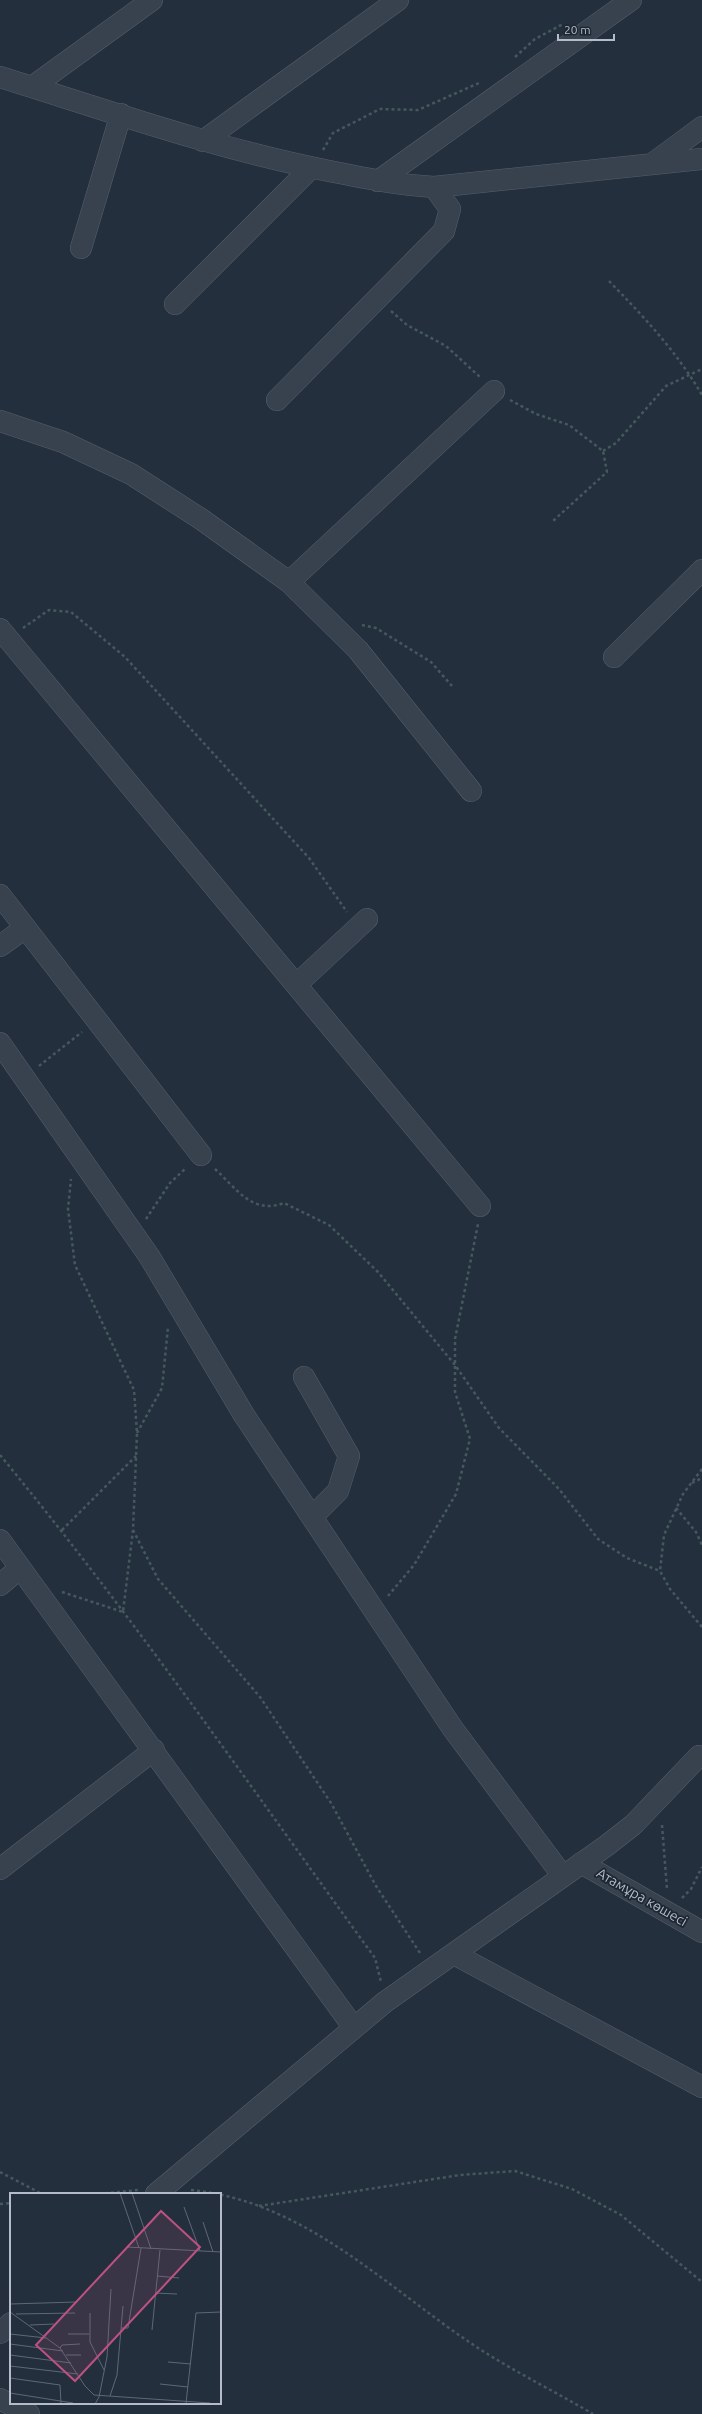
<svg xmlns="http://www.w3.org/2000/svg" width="702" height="2414" font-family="Ubuntu,sans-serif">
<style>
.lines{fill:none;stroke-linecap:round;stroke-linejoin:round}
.minor-casing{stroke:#565f6c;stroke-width:22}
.path{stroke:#44595c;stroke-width:2.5;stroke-dasharray:3 3;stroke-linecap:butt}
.minor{stroke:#38414e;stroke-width:21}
.labels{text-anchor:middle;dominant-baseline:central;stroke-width:3.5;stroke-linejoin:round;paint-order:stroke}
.street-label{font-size:14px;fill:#b4bcc9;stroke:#1d2633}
.inset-road{fill:none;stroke:#5e6776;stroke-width:1}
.view{fill:#bd5182;fill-opacity:0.15;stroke:#bd5182;stroke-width:2}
.inset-edge{fill:none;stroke:#b4bcc9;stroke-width:2}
</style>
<rect width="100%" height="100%" fill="#242f3e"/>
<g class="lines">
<defs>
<path id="minor" d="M 0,77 C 109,111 217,149 329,171 C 364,178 398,185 434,187 L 702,159
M 32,87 L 152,0
M 203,141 L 398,0
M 652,164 L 702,127
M 378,181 L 631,0
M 81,248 L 121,114
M 175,304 L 311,168
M 277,400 L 444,231 L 450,209 L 434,187
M 0,421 L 63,442 L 131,474 L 201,519 L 289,582 L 358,650 L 471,791
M 289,582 L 494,391
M 0,629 L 480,1206
M 614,657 L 702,570
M 0,895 L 201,1155
M 0,946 L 25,928
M 296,985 L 367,919
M 0,1043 L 149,1256 L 244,1415 L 453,1729 L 562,1875
M 304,1377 L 349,1456 L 338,1491 L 312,1517
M 0,1540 L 354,2028
M 0,1585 L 20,1568
M 581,1863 L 702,1932
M 0,1869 L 154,1750
M 454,1954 L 702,2087
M 156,2194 L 385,2002 L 606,1846 L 633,1825 L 699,1756
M 0,2333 L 11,2323
M 0,2399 L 29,2414"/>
</defs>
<use href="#minor" class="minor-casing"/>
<path class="path" d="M 515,57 L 535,39 L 563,24
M 323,150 L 333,133 L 380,109 L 418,110 L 479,83
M 609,281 C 644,317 677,352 702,395
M 391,311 L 407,325 L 446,346 L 481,378
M 510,400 L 536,414 L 569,425 L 603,451 L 607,472 L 553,521
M 603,451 L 616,443 L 666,386 L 702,369
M 362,625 L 376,628 L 431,662 L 452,686
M 23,628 L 49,610 L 71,612 L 125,657 L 309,858 L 347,912
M 39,1066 L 82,1032
M 215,1169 C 236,1188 252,1215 284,1203 L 329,1225 L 378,1272 L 455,1365 L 499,1428 L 559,1489 L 598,1539 L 627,1558 L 660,1571
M 146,1219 L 170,1183 L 186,1168
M 137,1433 L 162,1388 L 168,1327
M 0,1455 C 133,1616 252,1789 375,1958 L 381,1982
M 702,1469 L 683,1494 L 664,1535 L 660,1571 L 670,1589 L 702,1627
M 692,1483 L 702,1478
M 676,1508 L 696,1532 L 702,1545
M 62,1530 L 136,1456
M 133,1530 L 158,1579 L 260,1697 L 331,1803 L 376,1886 L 420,1953
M 62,1592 L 123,1612 L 133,1530 L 137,1433 L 134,1390 L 75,1265 L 68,1209 L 71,1179
M 388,1596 L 414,1565 L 456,1494 L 470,1439 L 455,1392 L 455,1339 L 478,1224
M 662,1825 L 667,1889
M 682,1898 L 691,1889 L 702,1867
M 0,2172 L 42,2194
M 191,2190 C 304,2201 385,2286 475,2346 C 513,2371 554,2391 593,2414
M 99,2194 L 138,2190
M 0,2204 L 11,2203
M 259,2206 L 460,2175 L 515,2171 L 572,2189 L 621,2215 L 702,2282"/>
<use href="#minor" class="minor"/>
</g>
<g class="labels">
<g class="street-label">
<text transform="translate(642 1897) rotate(30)">Атамұра көшесі</text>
</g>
</g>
<g transform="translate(10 2193)">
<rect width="211" height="211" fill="#242f3e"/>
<path class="inset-road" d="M 110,0 L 129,55M 122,0 L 141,56M 192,0 L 210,0M 174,14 L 190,58M 193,29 L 203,59M 117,54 L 211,59M 147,83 L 169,85M 145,100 L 167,101M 0,111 L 66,109M 0,119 L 50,155 L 75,193 L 84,202 L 200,210M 80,120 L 80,149 L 94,177M 6,121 L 65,120M 20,132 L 44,131M 111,135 L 118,135 L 131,55M 142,137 L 150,57M 0,141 L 36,145M 58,141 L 79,141M 0,151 L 53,158M 50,155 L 52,152 L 70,151M 0,162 L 61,170M 56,162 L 71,162M 158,169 L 181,171M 0,173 L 68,181M 0,185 L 50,192 L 51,211M 150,191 L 178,194M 0,200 L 63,210M 100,203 L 107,182 L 113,113M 176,210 L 186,120 L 211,119M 85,211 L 89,204 L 97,164 L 101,96"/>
<path class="view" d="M 151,18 L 190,54 L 65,188 L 26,152 Z"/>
<rect width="211" height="211" class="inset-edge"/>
</g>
<path d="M558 34v6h56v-6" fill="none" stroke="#b4bcc9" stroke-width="2"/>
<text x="564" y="34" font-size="12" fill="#b4bcc9" stroke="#1d2633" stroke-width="3" paint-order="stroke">20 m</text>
</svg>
